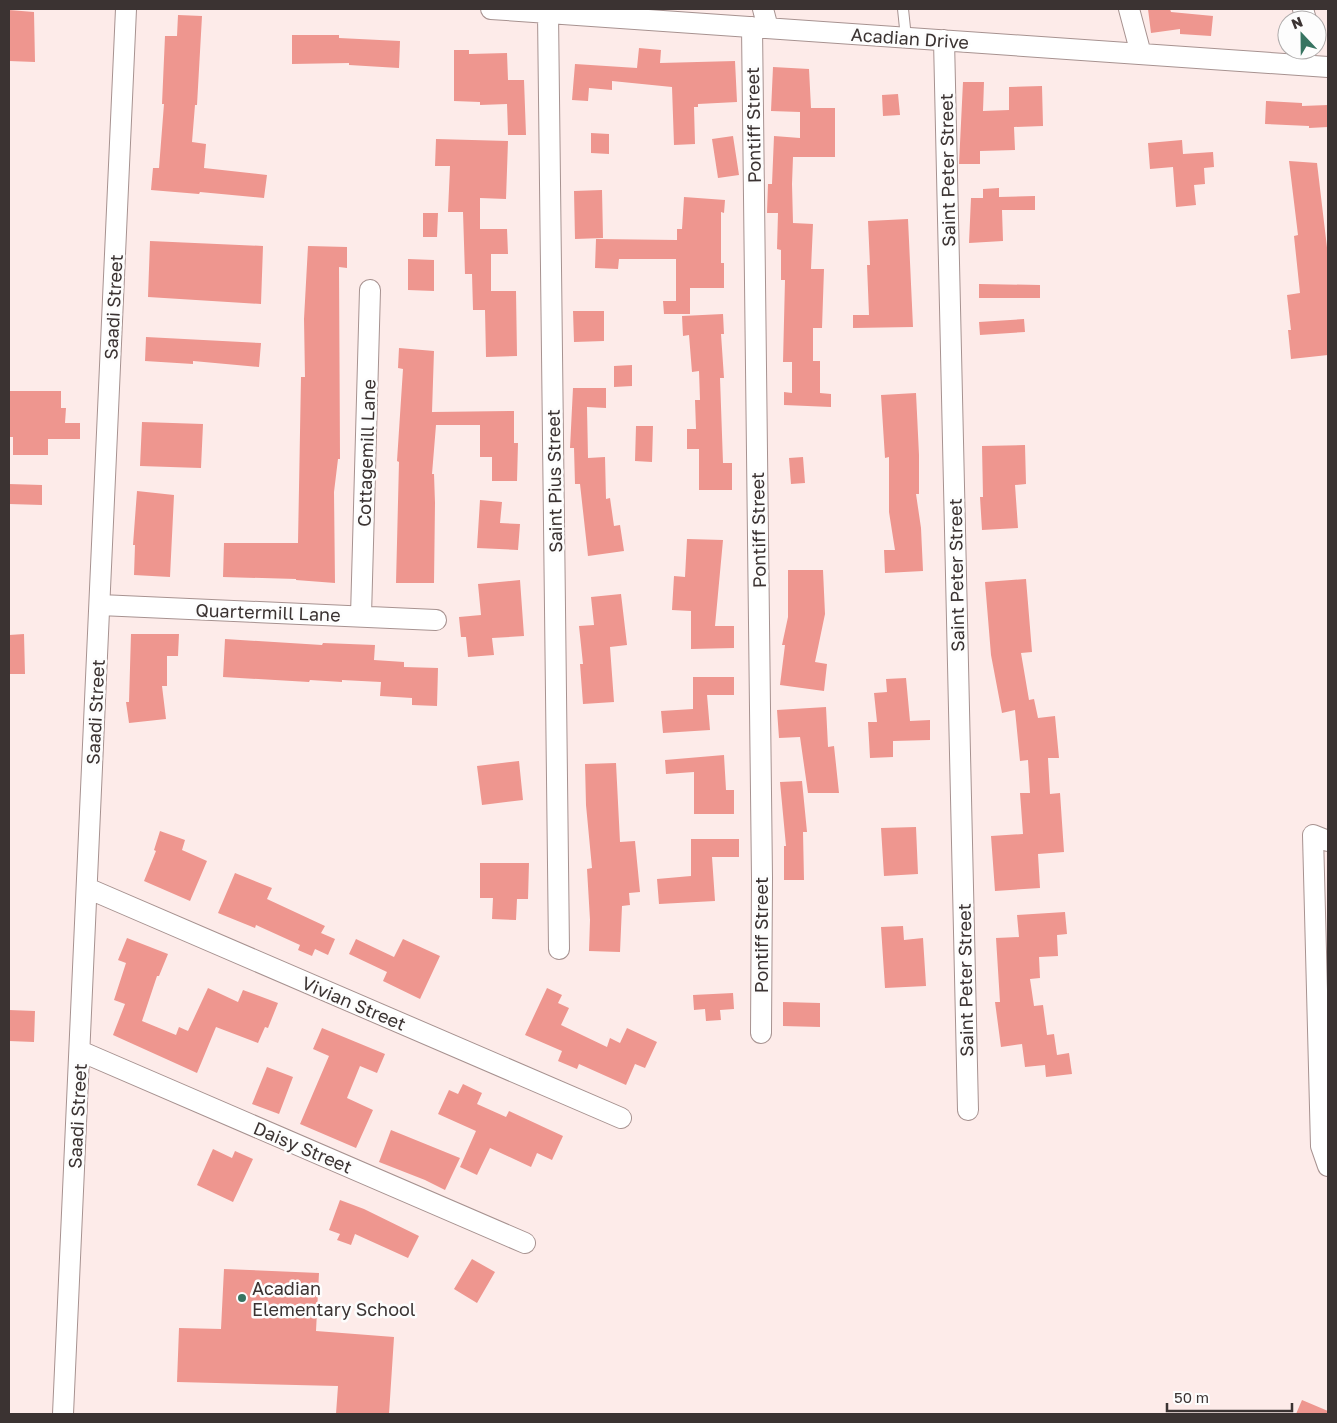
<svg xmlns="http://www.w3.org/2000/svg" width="1337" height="1423" font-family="'Golos Text',sans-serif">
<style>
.building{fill:#ee968f}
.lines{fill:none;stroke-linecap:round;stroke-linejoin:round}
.lane-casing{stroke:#a79290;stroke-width:12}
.street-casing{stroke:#a79290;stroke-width:22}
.lane{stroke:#fff;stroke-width:10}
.street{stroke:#fff;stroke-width:20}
.poi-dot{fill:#377461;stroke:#fdfdfd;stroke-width:2}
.labels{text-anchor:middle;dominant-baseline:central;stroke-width:5;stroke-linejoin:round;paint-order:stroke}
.street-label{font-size:18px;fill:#3b3332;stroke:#fdfdfd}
.poi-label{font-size:18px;fill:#3b3332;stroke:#fdfdfd;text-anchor:start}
</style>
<rect width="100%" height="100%" fill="#fdebe9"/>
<path class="building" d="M 1148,9 L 1170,9 L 1171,12 L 1213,16 L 1211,36 L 1180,34 L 1180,29 L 1151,33 Z
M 9,10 L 34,12 L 35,62 L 9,61 Z
M 178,15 L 202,16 L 197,105 L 195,105 L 192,142 L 206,144 L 204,168 L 267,175 L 264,198 L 200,192 L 199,194 L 151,190 L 153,168 L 159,168 L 164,104 L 162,104 L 165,36 L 177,36 Z
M 292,35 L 339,35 L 339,38 L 400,41 L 399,68 L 349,65 L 349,63 L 292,64 Z
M 639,48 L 661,50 L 660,63 L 735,61 L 737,102 L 698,104 L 698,107 L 694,107 L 695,144 L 674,145 L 672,87 L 612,81 L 612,90 L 589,88 L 588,101 L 572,100 L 575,64 L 637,68 Z
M 454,50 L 469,50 L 469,54 L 507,53 L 508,80 L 524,80 L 526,135 L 508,135 L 507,104 L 480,105 L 480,102 L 454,101 Z
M 773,67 L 809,69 L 811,108 L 835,108 L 835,157 L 793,157 L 792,184 L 793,223 L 813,224 L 811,269 L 824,269 L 822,328 L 813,328 L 813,361 L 820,361 L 820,393 L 831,394 L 831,407 L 784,405 L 784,392 L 792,393 L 792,362 L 783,362 L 785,280 L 781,280 L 781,250 L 777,249 L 778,213 L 767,213 L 768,184 L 772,184 L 774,136 L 800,138 L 800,112 L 771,111 Z
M 963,82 L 984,82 L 983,111 L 1009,110 L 1009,87 L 1042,86 L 1043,126 L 1014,127 L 1015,150 L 980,151 L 980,164 L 959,164 Z
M 898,94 L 900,115 L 883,116 L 882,95 Z
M 1266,101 L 1302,103 L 1302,106 L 1328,105 L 1328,127 L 1309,128 L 1309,126 L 1265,124 Z
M 591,133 L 609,134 L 609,154 L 591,153 Z
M 733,136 L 739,175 L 718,178 L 712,139 Z
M 436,139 L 508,141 L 506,199 L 480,198 L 480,229 L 507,229 L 508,254 L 491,254 L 491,291 L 516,291 L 517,356 L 486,357 L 485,310 L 473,310 L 472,274 L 465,274 L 463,212 L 448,212 L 450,166 L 435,166 Z
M 1182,140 L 1183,154 L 1213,152 L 1214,167 L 1204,168 L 1205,184 L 1194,185 L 1196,205 L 1176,207 L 1173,167 L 1150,169 L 1148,143 Z
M 1289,161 L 1317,163 L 1328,256 L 1328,355 L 1291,359 L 1288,330 L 1291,330 L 1287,295 L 1300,293 L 1294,236 L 1298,235 Z
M 999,188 L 999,197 L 1035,196 L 1035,210 L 1002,210 L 1003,241 L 969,243 L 971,198 L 983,198 L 983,189 Z
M 602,190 L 603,238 L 575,239 L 574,191 Z
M 684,197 L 725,200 L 724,213 L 721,212 L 721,263 L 724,263 L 724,288 L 690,288 L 690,314 L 664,314 L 663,301 L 676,301 L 676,259 L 619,259 L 618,269 L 595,268 L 596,239 L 677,240 L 677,229 L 682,229 Z
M 423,213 L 438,213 L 437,237 L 423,237 Z
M 908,219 L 913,327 L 853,328 L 853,315 L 869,315 L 867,265 L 870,265 L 868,221 Z
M 150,241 L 263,246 L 261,304 L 148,297 Z
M 308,246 L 347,247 L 347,268 L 339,267 L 340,459 L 338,459 L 334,492 L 335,583 L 296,580 L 296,579 L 223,577 L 224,543 L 298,543 L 301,377 L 305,377 L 304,319 Z
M 408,259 L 434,260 L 434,291 L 408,290 Z
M 979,284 L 1040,285 L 1040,298 L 979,298 Z
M 573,311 L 604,311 L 604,341 L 574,342 Z
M 723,314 L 724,334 L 721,334 L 724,378 L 720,378 L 723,463 L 732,463 L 732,490 L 699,490 L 699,449 L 687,449 L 687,429 L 696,429 L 695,400 L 700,400 L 699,371 L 692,372 L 689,335 L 683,336 L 682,316 Z
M 1024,319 L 1025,332 L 980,335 L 979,322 Z
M 146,337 L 261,343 L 259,367 L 193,361 L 193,364 L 145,361 Z
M 399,348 L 434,351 L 432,412 L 514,411 L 514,443 L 518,443 L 517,481 L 492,481 L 492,457 L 480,457 L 480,425 L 436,425 L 432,474 L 434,474 L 435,503 L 434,583 L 396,583 L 399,462 L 397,461 L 403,369 L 398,368 Z
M 632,365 L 632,386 L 614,387 L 614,366 Z
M 573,388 L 606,388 L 606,408 L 587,407 L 588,458 L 605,457 L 606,499 L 610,498 L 614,526 L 620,525 L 624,551 L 588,556 L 580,484 L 575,484 L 574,448 L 570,448 Z
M 9,391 L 61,391 L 61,408 L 66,408 L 65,423 L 80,423 L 80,439 L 48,439 L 48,455 L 13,455 L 13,437 L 9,437 Z
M 916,393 L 919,455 L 919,494 L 916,494 L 921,528 L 923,571 L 885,573 L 884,550 L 895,550 L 889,512 L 889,457 L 885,458 L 881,395 Z
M 142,422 L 203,424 L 201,468 L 140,466 Z
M 636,426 L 653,426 L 652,462 L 635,461 Z
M 1025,445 L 1026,484 L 1015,485 L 1018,528 L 982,530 L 980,497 L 983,497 L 982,446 Z
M 803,457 L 805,483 L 791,484 L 789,458 Z
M 9,484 L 42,485 L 42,505 L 9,504 Z
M 137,491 L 174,495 L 170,577 L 134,575 L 135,545 L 133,545 Z
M 480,500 L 502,502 L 500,523 L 520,524 L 518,550 L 477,548 Z
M 687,539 L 723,540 L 715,626 L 734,626 L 734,648 L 691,649 L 691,611 L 672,610 L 674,576 L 685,577 Z
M 788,570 L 823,570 L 825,614 L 815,662 L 827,664 L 824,691 L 780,685 L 785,645 L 782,645 L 788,617 Z
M 1026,579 L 1032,652 L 1021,653 L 1029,700 L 1034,699 L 1038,718 L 1055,716 L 1059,758 L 1048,758 L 1050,794 L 1060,793 L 1064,852 L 1038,854 L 1040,888 L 995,891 L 991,836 L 1023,834 L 1020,793 L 1030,793 L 1028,760 L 1020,761 L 1015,710 L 1002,713 L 991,655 L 985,582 Z
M 520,580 L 524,636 L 492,638 L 494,655 L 468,657 L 466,637 L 461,637 L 459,617 L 481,615 L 478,584 Z
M 621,594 L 627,645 L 610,647 L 614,702 L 583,704 L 580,664 L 583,664 L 579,626 L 594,625 L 591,597 Z
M 24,634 L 25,674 L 9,674 L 9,635 Z
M 131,634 L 179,634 L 178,656 L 167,656 L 167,686 L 162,686 L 166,719 L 129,723 L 126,702 L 129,702 Z
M 225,639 L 322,645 L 323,643 L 375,645 L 374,660 L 404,662 L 404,667 L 438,668 L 437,706 L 412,705 L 412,698 L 380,696 L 381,682 L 342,680 L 342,682 L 310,680 L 309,682 L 223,677 Z
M 693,677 L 734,677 L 734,695 L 707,695 L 710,730 L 663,733 L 661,711 L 693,709 Z
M 906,678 L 910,721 L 930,720 L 930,740 L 893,741 L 893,757 L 870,758 L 868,722 L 877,722 L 874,693 L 887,692 L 886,679 Z
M 826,707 L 828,747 L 834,746 L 839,793 L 808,793 L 800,737 L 779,738 L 777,710 Z
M 724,755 L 726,790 L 734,790 L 734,814 L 694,814 L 694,772 L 666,774 L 665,760 Z
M 519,761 L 523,800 L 482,805 L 477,766 Z
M 616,763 L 620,842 L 635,841 L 640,892 L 629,893 L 630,905 L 622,906 L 620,952 L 589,951 L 590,920 L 587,869 L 592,868 L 586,805 L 585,764 Z
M 802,781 L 807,832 L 803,832 L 804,880 L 784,880 L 784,846 L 786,846 L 780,782 Z
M 916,827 L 918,874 L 884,876 L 881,828 Z
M 160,831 L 185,840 L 182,850 L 207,861 L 190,901 L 144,881 L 156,851 L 154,850 Z
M 691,839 L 739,839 L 739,857 L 712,857 L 715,901 L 659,904 L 657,879 L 691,876 Z
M 480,863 L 529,863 L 528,899 L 517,899 L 516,920 L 492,919 L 493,898 L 480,898 Z
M 235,873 L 272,888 L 267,899 L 325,926 L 321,933 L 335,939 L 328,955 L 315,949 L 312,956 L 298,950 L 300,945 L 256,925 L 255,928 L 218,913 Z
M 1065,912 L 1067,934 L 1057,935 L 1058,956 L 1039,957 L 1040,978 L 1030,979 L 1034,1006 L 1043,1005 L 1047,1035 L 1054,1034 L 1057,1055 L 1069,1053 L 1072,1074 L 1046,1077 L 1045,1065 L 1025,1067 L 1022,1044 L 1001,1047 L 995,1002 L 1000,1002 L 996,938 L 1019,937 L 1017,915 Z
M 903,926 L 904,940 L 923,938 L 926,986 L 885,988 L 881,927 Z
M 127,938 L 168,954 L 159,976 L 157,976 L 142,1021 L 176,1035 L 179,1027 L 188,1031 L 208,988 L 238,1002 L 243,990 L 278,1003 L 268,1028 L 265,1027 L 258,1043 L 216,1027 L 197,1073 L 113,1035 L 125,1004 L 114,1000 L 126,963 L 118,960 Z
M 356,939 L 394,957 L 403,939 L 440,956 L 420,999 L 383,981 L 387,972 L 349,954 Z
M 547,988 L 562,995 L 558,1003 L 569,1008 L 561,1025 L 607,1047 L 610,1038 L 620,1043 L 627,1028 L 657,1042 L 645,1068 L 635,1064 L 626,1085 L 579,1064 L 577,1069 L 558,1061 L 562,1051 L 525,1035 Z
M 733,993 L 734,1009 L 720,1010 L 721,1020 L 706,1021 L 705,1009 L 694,1010 L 693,995 Z
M 783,1002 L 820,1003 L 820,1027 L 783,1026 Z
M 9,1010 L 35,1011 L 34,1042 L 9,1041 Z
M 322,1028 L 385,1054 L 377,1073 L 360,1066 L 347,1098 L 373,1110 L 356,1148 L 300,1124 L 329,1056 L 313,1049 Z
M 267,1067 L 293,1077 L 279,1114 L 252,1104 Z
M 463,1084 L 482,1093 L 477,1104 L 506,1117 L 509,1111 L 563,1136 L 552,1160 L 537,1153 L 531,1167 L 490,1148 L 477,1175 L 460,1167 L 476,1131 L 438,1114 L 449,1090 L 458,1094 Z
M 391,1130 L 460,1158 L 445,1190 L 425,1180 L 379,1162 Z
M 213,1149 L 232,1158 L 235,1151 L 253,1159 L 233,1202 L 197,1185 Z
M 340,1200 L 364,1209 L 419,1236 L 408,1258 L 355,1234 L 351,1245 L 337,1240 L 340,1234 L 329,1230 Z
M 472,1259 L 495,1272 L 477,1303 L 454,1289 Z
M 224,1269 L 319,1273 L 316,1331 L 394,1337 L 389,1414 L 336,1414 L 338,1386 L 177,1382 L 179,1328 L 221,1329 Z
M 1302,1400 L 1328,1411 L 1328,1414 L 1296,1414 Z"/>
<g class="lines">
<defs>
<path id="lane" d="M 903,9 L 906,38"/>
<path id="street" d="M 491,9 L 1328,67
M 763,9 L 768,28
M 1129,9 L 1141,54
M 1303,9 L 1306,20
M 548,13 L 559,949
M 752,27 L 762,878 L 761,1033
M 944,40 L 968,1110
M 100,605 L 436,620
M 361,616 L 370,290
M 1328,841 L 1313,835 L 1321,1146 L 1328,1166
M 87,888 L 621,1118
M 80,1051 L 525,1243
M 63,1414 L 126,9"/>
</defs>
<use href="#lane" class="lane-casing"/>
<use href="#street" class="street-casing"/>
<use href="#lane" class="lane"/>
<use href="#street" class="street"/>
</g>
<circle class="poi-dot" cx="242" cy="1298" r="5"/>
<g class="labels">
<g class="street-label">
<text transform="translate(910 38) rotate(4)">Acadian Drive</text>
<text transform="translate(753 125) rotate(-91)">Pontiff Street</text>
<text transform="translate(947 170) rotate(-91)">Saint Peter Street</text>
<text transform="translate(113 307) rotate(-87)">Saadi Street</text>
<text transform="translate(366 453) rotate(-88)">Cottagemill Lane</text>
<text transform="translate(554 481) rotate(-91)">Saint Pius Street</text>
<text transform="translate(758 530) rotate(-91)">Pontiff Street</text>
<text transform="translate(956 575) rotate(-91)">Saint Peter Street</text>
<text transform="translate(268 612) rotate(2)">Quartermill Lane</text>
<text transform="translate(95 712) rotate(-87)">Saadi Street</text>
<text transform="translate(761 935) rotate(-90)">Pontiff Street</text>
<text transform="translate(965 980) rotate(-91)">Saint Peter Street</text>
<text transform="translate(354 1003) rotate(23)">Vivian Street</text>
<text transform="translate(77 1116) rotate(-87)">Saadi Street</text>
<text transform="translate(303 1147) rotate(23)">Daisy Street</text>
</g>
<g class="poi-label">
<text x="252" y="1288">Acadian<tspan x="252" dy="21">Elementary School</tspan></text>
</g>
</g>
<rect width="1337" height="1423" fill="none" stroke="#3b3332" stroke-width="20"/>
<g transform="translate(1302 35) rotate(338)"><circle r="24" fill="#fdfdfd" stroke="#afacac"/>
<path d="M0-4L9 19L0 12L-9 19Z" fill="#377461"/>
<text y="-8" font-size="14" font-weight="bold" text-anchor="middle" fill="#3b3332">N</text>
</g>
<path d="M1167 1403v8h125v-8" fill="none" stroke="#3b3332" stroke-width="2.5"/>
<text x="1174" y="1403" font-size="15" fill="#3b3332" stroke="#fdfdfd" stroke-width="4" paint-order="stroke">50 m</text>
</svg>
